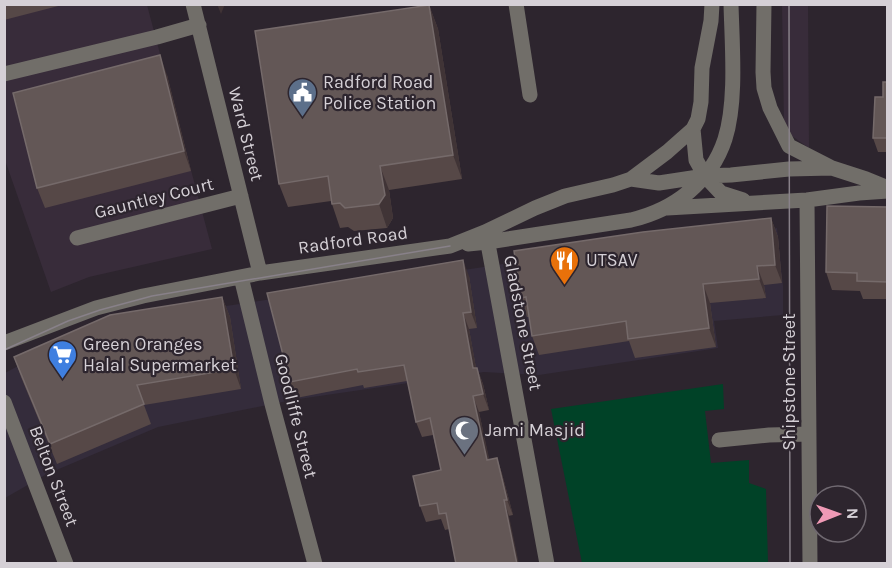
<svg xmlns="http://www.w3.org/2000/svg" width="892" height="568" font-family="Karla,sans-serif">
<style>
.commercial{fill:#342c3b}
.built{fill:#382c3a}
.green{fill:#004227}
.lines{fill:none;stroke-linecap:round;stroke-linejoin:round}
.minor{stroke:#716e69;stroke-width:15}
.tram{stroke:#888189;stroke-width:1.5}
.wall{fill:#564847}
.shaded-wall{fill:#403436}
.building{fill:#635756;stroke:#756a6a;stroke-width:1.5}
.labels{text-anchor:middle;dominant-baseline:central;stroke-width:4.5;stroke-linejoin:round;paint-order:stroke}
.poi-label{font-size:18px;fill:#d5d0d6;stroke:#2d252e;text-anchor:start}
.street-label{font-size:18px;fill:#d5d0d6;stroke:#2d252e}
</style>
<rect width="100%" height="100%" fill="#2d252e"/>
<path class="commercial" d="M 777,228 L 783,286 L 783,315 L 714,321 L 718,348 L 539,375 L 484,372 L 292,400 L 158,427 L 47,474 L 5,498 L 5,373 L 70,338 L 133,320 L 603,249 Z"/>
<path class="built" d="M 4,5 L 147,5 L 212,249 L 89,277 L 51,292 L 5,160 Z
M 782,5 L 808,5 L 809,148 L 789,134 L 784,125 Z"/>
<path class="green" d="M 723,384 L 724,409 L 705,411 L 711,463 L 749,460 L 749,483 L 766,489 L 768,563 L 582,563 L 551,409 Z"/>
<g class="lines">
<path class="minor" d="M 193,4 L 260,273
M 516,4 L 530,95
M 764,4 L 763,72 L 764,88 L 770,108 L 789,146 L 830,167
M 4,74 L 157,37 L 199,25
M 693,129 L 696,160 L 705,176 L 721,193 L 743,200
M 631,179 L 667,152 L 693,129 L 698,119 L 701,102 L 702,68 L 711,21 L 712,4
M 807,200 L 810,564
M 667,208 L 807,200 L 859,193 L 888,191
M 486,233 L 547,564
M 77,238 L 241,196
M 468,244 L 488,242 L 631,220 C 674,210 711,182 725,139 C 737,101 732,45 731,4
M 241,277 L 272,404 L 315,564
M 4,343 L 96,308 L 143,296 L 260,273 L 450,246 L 485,232 L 535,208 L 565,196 L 613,185 L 631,179 L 659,183 L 705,176 L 731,175 L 789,169 L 832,168 L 866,179 L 888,188
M 4,402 L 66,564
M 719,440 L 769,435 L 809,434"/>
<path class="tram" d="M 789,4 L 790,564
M 4,350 L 68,321 L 100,310 L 152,296 L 450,246"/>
</g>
<path class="wall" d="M 4,4 L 66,4 L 4,20 Z
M 429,5 L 438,29 L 462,179 L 389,190 L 393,218 L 387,228 L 354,231 L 348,227 L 340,228 L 331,201 L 288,207 L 279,184 Z
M 167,75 L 191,171 L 45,208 L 37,188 Z
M 888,82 L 888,152 L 878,152 L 873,138 Z
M 888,207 L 888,299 L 863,299 L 860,291 L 832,290 L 826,272 Z
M 771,218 L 778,237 L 782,283 L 764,285 L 766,298 L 710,303 L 716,347 L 635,358 L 629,341 L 539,355 L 532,336 L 529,317 L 527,317 L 521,298 Z
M 469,276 L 477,328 L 469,329 L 476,368 L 477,368 L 483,384 L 489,410 L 479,412 L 489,460 L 497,458 L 502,474 L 513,515 L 445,530 L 441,519 L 426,522 L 420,506 L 441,470 L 433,435 L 422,437 L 416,422 L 407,381 L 364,388 L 363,385 L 296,398 L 290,382 Z
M 222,297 L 230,317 L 241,389 L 144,405 L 151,424 L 57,464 L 21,377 L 14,357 Z"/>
<path class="shaded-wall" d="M 217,4 L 225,4 L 221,14 Z
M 429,5 L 438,29 L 462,179 L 453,155 Z
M 160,55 L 167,75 L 191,171 L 184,151 Z
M 380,166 L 389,190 L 393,218 L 387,228 L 379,204 Z
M 771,218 L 778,237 L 782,283 L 775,265 Z
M 463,260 L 469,276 L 477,328 L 471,312 Z
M 757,266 L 764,285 L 766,298 L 759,279 Z
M 703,284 L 710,303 L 716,347 L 709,328 Z
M 222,297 L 230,317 L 241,389 L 234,369 Z
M 463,313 L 469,329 L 479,384 L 473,368 Z
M 477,368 L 483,384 L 489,410 L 483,394 Z
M 473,396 L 479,412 L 493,476 L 487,460 Z
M 497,458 L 502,474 L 513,515 L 507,500 Z
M 504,500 L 509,516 L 519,564 L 517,564 Z"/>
<path class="building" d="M 429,5 L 453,155 L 380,166 L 385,195 L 379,204 L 345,208 L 340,203 L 332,204 L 328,176 L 279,184 L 255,31 Z
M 160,55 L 184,151 L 37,188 L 13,93 Z
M 883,82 L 888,82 L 888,138 L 873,138 L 875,97 L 883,97 Z
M 827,206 L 888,207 L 888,282 L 857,281 L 857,273 L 826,272 Z
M 771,218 L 775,265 L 757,266 L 759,279 L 703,284 L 709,328 L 628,339 L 626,321 L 532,336 L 526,297 L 521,298 L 514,251 L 643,232 Z
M 463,260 L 471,312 L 463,313 L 473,368 L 477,368 L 483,394 L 473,396 L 487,460 L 497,458 L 507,500 L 504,500 L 517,564 L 456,564 L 446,513 L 439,514 L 437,503 L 420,506 L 413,476 L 441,470 L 430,418 L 416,422 L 404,365 L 358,372 L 357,369 L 290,382 L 267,293 Z
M 222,297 L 234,369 L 137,385 L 144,404 L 50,444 L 14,357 L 110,315 Z"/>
<defs>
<symbol id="civic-pin" viewBox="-11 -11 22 30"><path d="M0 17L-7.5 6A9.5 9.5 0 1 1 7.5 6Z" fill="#5c6f8a" stroke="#2d252e"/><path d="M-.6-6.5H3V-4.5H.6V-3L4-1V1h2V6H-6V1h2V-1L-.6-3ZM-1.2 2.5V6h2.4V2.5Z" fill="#fff"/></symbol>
<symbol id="restaurant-pin" viewBox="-11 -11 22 30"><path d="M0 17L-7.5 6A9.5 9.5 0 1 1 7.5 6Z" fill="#e8710a" stroke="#2d252e"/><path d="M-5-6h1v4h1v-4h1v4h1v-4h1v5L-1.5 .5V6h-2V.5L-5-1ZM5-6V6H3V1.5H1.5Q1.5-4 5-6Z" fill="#fff"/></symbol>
<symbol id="supermarket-pin" viewBox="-11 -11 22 30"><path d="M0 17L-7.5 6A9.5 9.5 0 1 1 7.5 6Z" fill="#3f7fe0" stroke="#2d252e"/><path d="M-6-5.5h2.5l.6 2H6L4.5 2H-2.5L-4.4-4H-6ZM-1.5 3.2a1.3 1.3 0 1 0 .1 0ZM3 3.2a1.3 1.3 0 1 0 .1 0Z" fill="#fff"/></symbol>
<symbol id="mosque-pin" viewBox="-11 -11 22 30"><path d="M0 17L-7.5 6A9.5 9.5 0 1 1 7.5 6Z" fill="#6b7280" stroke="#2d252e"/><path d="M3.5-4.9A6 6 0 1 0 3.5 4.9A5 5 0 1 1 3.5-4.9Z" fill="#fff"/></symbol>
</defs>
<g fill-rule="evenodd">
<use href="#civic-pin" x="286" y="76" width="33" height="45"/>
<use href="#restaurant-pin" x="548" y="244" width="33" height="45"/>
<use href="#supermarket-pin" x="46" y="338" width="33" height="45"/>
<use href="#mosque-pin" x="448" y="414" width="33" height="45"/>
</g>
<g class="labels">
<g class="poi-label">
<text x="323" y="82">Radford Road<tspan x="323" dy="21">Police Station</tspan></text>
<text x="586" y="260">UTSAV</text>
<text x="83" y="344">Green Oranges<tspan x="83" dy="21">Halal Supermarket</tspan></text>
<text x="485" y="430">Jami Masjid</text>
</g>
<g class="street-label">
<text transform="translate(246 134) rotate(76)">Ward Street</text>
<text transform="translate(154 198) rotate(-14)">Gauntley Court</text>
<text transform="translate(353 240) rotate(-8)">Radford Road</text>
<text transform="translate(523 323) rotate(79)">Gladstone Street</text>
<text transform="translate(789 382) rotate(-90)">Shipstone Street</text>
<text transform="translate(296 416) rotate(76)">Goodliffe Street</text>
<text transform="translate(54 476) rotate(69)">Belton Street</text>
</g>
</g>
<rect width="892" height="568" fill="none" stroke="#d5d0d6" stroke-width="12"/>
<g transform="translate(838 514) rotate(89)"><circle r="28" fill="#2d252e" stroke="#706971" stroke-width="1.5"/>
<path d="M0-4.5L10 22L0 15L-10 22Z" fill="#f09ab6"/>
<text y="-9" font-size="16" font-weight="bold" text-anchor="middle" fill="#d5d0d6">N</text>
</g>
</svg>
